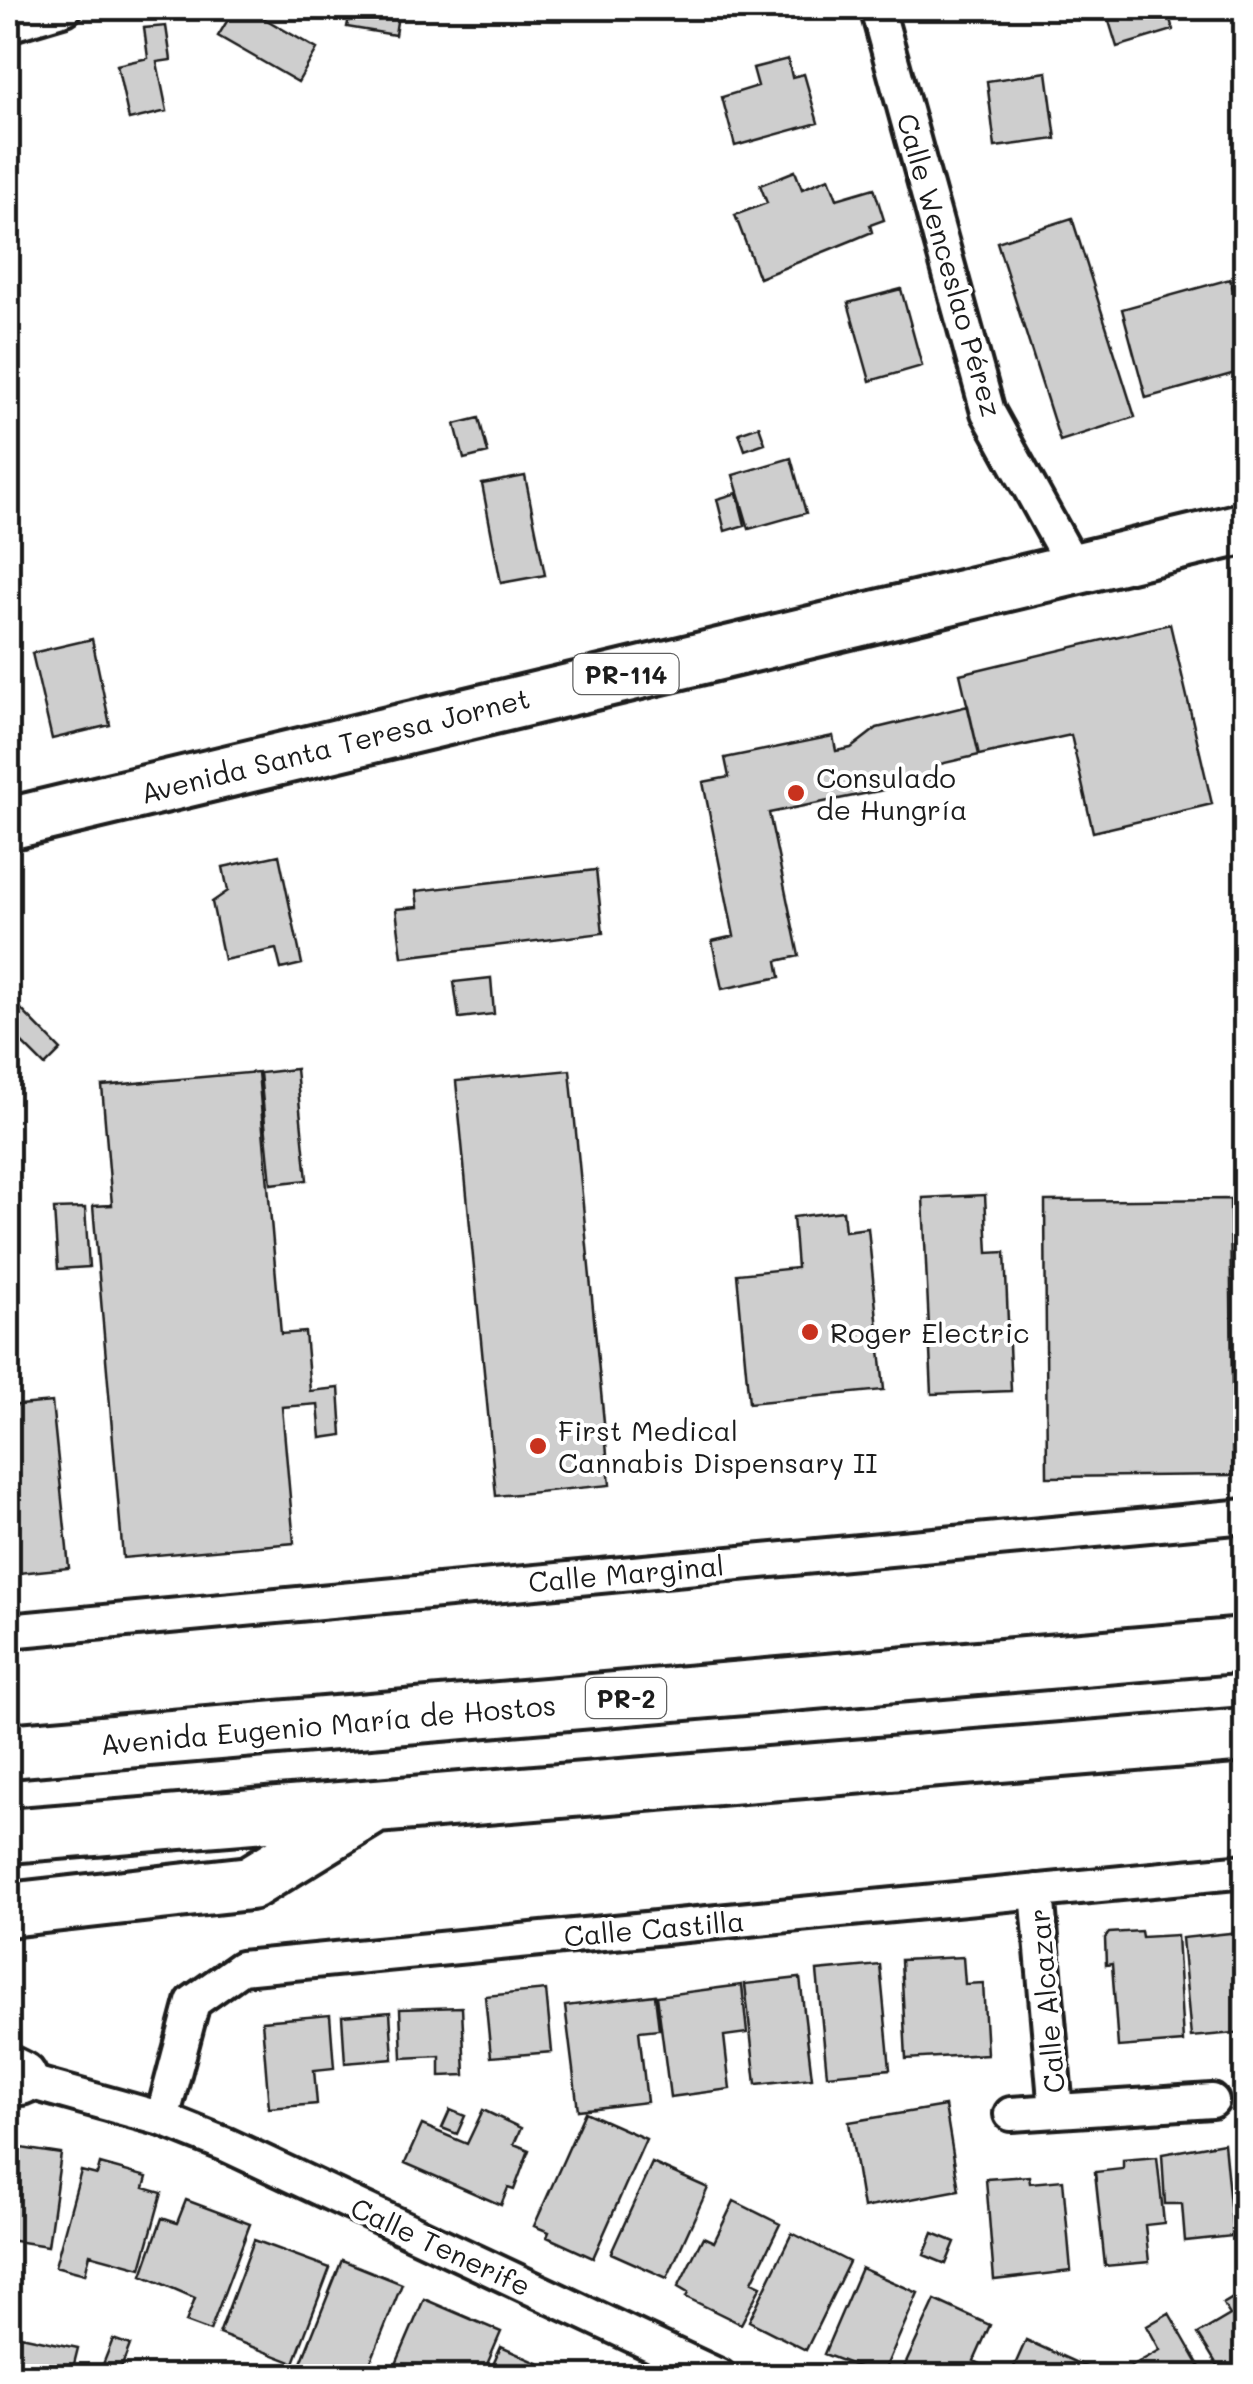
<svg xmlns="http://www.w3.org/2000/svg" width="1253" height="2384" font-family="Mali,sans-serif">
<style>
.building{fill:#cecece;stroke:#1c1c1c;stroke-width:2.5}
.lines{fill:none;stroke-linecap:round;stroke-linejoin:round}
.minor-casing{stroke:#1c1c1c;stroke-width:40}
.primary-casing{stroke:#1c1c1c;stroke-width:58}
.trunk-casing{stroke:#1c1c1c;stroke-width:60}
.minor{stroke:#fff;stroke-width:32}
.primary{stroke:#fff;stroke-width:50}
.trunk{stroke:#fff;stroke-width:52}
.poi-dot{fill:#c8321e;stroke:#fff;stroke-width:4}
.labels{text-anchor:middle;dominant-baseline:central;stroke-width:8;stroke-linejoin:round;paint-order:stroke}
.shield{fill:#fff;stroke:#606060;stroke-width:2.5}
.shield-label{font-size:25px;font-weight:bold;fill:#1c1c1c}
.street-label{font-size:28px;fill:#1c1c1c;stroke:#fff}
.poi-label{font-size:28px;fill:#1c1c1c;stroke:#fff;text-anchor:start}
</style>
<rect width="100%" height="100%" fill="#fff"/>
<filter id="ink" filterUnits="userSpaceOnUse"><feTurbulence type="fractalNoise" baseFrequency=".01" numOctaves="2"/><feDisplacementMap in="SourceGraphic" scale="20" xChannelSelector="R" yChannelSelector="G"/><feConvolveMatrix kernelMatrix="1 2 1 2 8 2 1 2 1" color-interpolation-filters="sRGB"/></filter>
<g filter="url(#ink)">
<path class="building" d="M 235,8 L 246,8 L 317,49 L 298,82 L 218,36 Z
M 351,8 L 399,8 L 395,35 L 347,27 Z
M 1105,8 L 1167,8 L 1173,30 L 1117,47 Z
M 166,26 L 171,60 L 157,62 L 167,111 L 129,120 L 117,65 L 148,58 L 144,28 Z
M 788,59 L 792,77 L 804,74 L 818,123 L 735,146 L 722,97 L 758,86 L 753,68 Z
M 1047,72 L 1056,139 L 995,147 L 987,81 Z
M 795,171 L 802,189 L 829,178 L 837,199 L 874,188 L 884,220 L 870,225 L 872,232 L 853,240 L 759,278 L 735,215 L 767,203 L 760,185 Z
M 1072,218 L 1135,417 L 1060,441 L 997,242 Z
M 1230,279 L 1246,335 L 1246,370 L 1146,398 L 1122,309 Z
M 901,289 L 922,366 L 870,381 L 848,303 Z
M 479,418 L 488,453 L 464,459 L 455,424 Z
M 759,426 L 765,443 L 745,450 L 739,433 Z
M 791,458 L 806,513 L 749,529 L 733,475 Z
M 525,476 L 545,575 L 501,583 L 482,484 Z
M 737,493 L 745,525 L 725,531 L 717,499 Z
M 1170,624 L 1212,804 L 1093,832 L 1071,735 L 979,755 L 960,674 Z
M 92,639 L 110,725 L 52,739 L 32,653 Z
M 968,706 L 979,755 L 940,764 L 928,781 L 769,813 L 799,956 L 777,961 L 780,977 L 722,989 L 712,941 L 734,936 L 703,782 L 729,777 L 725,758 L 833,736 L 836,751 L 851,748 L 877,728 Z
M 279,855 L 302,964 L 281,969 L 276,949 L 224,960 L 212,902 L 228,891 L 223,867 Z
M 596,870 L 603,933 L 402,957 L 396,909 L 418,907 L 416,891 Z
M 491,978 L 494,1014 L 459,1018 L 454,982 Z
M 8,996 L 61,1050 L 45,1066 L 8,1029 Z
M 296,1069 L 307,1180 L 271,1184 L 260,1073 Z
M 570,1070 L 610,1485 L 496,1496 L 456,1081 Z
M 258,1072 L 281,1334 L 305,1332 L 310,1391 L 339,1388 L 342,1435 L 321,1438 L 318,1404 L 282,1407 L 294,1543 L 123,1558 L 93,1206 L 112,1205 L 102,1086 Z
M 985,1195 L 988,1253 L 1005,1252 L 1011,1391 L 932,1394 L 923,1198 Z
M 1230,1199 L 1233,1475 L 1047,1477 L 1045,1201 Z
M 85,1208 L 89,1267 L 58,1269 L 54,1209 Z
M 843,1211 L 845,1231 L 868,1228 L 884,1390 L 749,1403 L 737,1274 L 797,1268 L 793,1217 Z
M 52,1402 L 69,1568 L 8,1574 L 8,1406 Z
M 1141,1931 L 1142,1937 L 1177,1935 L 1183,2042 L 1118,2047 L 1112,1964 L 1106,1965 L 1105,1938 L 1109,1933 Z
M 1240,1932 L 1246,2032 L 1191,2037 L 1182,1938 Z
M 963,1957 L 965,1984 L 983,1983 L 987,2054 L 906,2059 L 901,1960 Z
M 880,1965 L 890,2069 L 827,2075 L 817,1971 Z
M 800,1978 L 812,2078 L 756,2084 L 745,1984 Z
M 742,1985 L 747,2033 L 724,2036 L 730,2089 L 670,2097 L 657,1996 Z
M 546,1990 L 552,2052 L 491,2057 L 485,1996 Z
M 655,1995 L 659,2029 L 639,2031 L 647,2102 L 578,2110 L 565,2006 Z
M 462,2007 L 465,2075 L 440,2076 L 440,2056 L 402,2058 L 400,2009 Z
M 390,2012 L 393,2059 L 345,2063 L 342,2016 Z
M 330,2015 L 334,2068 L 314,2070 L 317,2104 L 269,2108 L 262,2021 Z
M 945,2106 L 959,2190 L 863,2208 L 849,2122 Z
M 450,2110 L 465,2116 L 457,2134 L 442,2128 Z
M 483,2110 L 521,2128 L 514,2144 L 529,2150 L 514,2190 L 508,2188 L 501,2205 L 405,2163 L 422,2125 L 467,2144 Z
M 585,2112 L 646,2139 L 593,2258 L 547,2237 L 549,2232 L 534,2226 Z
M 1224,2143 L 1233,2236 L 1185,2241 L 1182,2204 L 1165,2204 L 1162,2154 Z
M 8,2146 L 61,2154 L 48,2246 L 8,2240 Z
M 1157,2157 L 1164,2223 L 1145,2225 L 1149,2262 L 1105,2266 L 1095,2172 L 1123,2169 L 1123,2160 Z
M 652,2163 L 708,2188 L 667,2278 L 611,2253 Z
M 100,2164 L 147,2177 L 144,2188 L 162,2193 L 141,2268 L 90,2254 L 85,2274 L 55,2266 L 81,2171 L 97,2175 Z
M 1029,2176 L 1030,2183 L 1063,2180 L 1071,2271 L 994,2280 L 986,2179 Z
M 186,2200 L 250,2224 L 210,2331 L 186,2322 L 195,2298 L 142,2275 L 162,2218 L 177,2223 Z
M 734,2201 L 780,2224 L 752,2282 L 761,2286 L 741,2324 L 686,2297 L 688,2293 L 678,2287 L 703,2237 L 714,2242 Z
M 792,2233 L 849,2262 L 806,2350 L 749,2321 Z
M 933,2233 L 955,2242 L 946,2264 L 924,2255 Z
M 254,2240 L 330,2268 L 294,2363 L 219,2334 Z
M 342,2260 L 402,2284 L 365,2376 L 322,2376 L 299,2368 Z
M 861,2268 L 918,2293 L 882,2376 L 824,2354 Z
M 1246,2290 L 1246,2376 L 1224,2376 L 1198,2334 L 1230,2315 L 1223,2304 Z
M 424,2299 L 501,2332 L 482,2376 L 391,2376 Z
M 935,2300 L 990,2325 L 974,2361 L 1006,2376 L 900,2376 Z
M 1169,2313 L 1205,2376 L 1114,2376 L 1160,2350 L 1147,2326 Z
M 16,2335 L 78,2348 L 74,2364 L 92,2368 L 90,2376 L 8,2376 Z
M 113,2339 L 130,2345 L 118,2376 L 100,2372 Z
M 1026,2340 L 1086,2367 L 1082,2376 L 1010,2376 Z
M 501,2347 L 542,2365 L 538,2376 L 488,2376 Z"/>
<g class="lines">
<defs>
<path id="minor" d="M 877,8 L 988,412 L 1073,566
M 8,25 L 65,8
M 8,1631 L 1246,1516
M 1037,1891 L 1056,2111
M 8,2076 L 162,2119 L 227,2145 L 719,2376
M 1011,2114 L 1212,2101
M 162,2119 L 193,2002 L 241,1968 L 1246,1871"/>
<path id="primary" d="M 8,824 L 1246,528"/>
<path id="trunk" d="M 8,1751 L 1246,1645
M 8,1836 L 1246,1735
M 8,1910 L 250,1883 L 369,1810
M 8,2072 L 20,2078"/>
</defs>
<use href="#minor" class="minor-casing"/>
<use href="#primary" class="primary-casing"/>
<use href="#trunk" class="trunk-casing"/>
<use href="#minor" class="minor"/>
<use href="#primary" class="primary"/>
<use href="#trunk" class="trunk"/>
</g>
</g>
<g class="poi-dot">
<circle cx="796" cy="793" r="10"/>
<circle cx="810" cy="1332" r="10"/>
<circle cx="538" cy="1446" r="10"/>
</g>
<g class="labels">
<g class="shield">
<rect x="573.5" y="654" width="105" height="40" rx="8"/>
<rect x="586" y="1678" width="80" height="40" rx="8"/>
</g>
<g class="shield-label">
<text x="626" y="674">PR-114</text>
<text x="626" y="1698">PR-2</text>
</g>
<g class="street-label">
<text transform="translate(950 265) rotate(74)">Calle Wenceslao Pérez</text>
<text transform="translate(335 745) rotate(-14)">Avenida Santa Teresa Jornet</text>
<text transform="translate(626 1573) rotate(-5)">Calle Marginal</text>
<text transform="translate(328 1724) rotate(-5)">Avenida Eugenio María de Hostos</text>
<text transform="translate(654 1928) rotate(-5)">Calle Castilla</text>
<text transform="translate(1046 2001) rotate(-95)">Calle Alcazar</text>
<text transform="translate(441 2246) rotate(25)">Calle Tenerife</text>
</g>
<g class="poi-label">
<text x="816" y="777">Consulado<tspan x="816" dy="32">de Hungría</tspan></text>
<text x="830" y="1332">Roger Electric</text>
<text x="558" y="1430">First Medical<tspan x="558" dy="32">Cannabis Dispensary II</tspan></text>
</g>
</g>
<rect width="1253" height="2384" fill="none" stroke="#fff" stroke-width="40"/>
<rect x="20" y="20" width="1213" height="2344" fill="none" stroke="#1c1c1c" stroke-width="4" filter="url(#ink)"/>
</svg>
